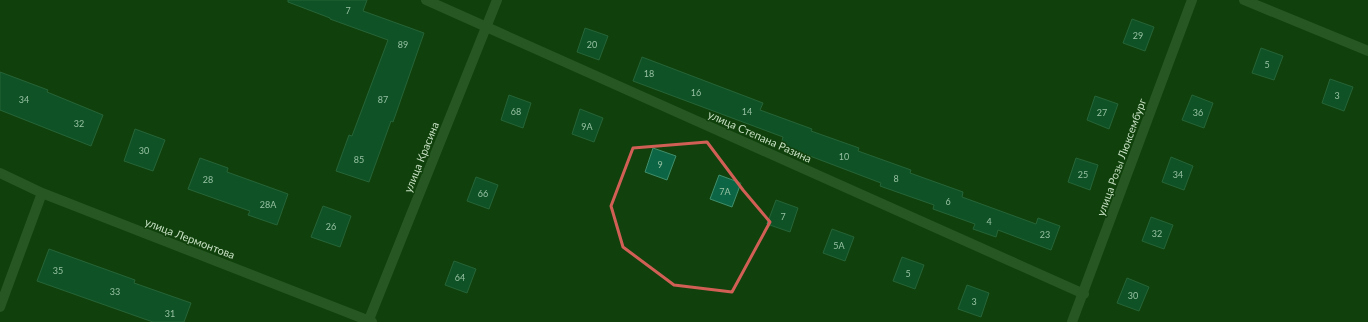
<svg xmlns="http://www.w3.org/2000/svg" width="1368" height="322" font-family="Lato,sans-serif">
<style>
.building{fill:#0c6645;stroke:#408e6b}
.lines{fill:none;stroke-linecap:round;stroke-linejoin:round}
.minor{stroke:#44743f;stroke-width:10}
.tertiary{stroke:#44743f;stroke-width:10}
.marked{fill:none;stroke:#d15f56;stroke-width:3;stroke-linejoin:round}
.labels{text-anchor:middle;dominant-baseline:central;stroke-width:3;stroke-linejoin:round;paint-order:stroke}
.number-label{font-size:9px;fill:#97c1a3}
.street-label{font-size:11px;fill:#c5dfc2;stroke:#11410c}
</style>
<rect width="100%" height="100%" fill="#11410c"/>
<path class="building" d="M 288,0 L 367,0 L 363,11 L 424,33 L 393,122 L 391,121 L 369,182 L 336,171 L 349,135 L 352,136 L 388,40 L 330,19 L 330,18 L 288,2 Z
M 1132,19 L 1154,27 L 1145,51 L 1123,43 Z
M 585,28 L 608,36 L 599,60 L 577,52 Z
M 1261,48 L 1283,56 L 1274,80 L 1252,73 Z
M 642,57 L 763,103 L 760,110 L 812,129 L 811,131 L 859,148 L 858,151 L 911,170 L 910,173 L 963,192 L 962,197 L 1036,224 L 1038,218 L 1060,226 L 1051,250 L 998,230 L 996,237 L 973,229 L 975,224 L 933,209 L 934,205 L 880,186 L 881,183 L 781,145 L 783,137 L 633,81 Z
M 0,72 L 48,90 L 47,92 L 103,115 L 91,146 L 0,110 Z
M 1330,79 L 1353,87 L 1344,111 L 1322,103 Z
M 509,95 L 531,103 L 523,128 L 501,120 Z
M 1192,95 L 1213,103 L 1204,128 L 1182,120 Z
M 1095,96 L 1118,104 L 1109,129 L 1087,120 Z
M 580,109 L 603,118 L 594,142 L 572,134 Z
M 135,129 L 165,140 L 153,171 L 124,161 Z
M 653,148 L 676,156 L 667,180 L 645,172 Z
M 1171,157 L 1193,166 L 1184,190 L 1162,182 Z
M 200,158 L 228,168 L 227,172 L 288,194 L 277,225 L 248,215 L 250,211 L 188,189 Z
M 1076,158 L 1098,165 L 1090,190 L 1068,182 Z
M 719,175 L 741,183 L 732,207 L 710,199 Z
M 476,177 L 498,185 L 489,209 L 467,201 Z
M 776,200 L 798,208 L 790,232 L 767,224 Z
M 323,206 L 351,216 L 340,247 L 311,237 Z
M 1151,217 L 1173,225 L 1164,249 L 1142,241 Z
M 832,229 L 854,237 L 845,261 L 823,253 Z
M 49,249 L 135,280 L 134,283 L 191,303 L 184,322 L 153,322 L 37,281 Z
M 902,257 L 924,265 L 915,289 L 893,281 Z
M 454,261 L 476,269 L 467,293 L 445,285 Z
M 1127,278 L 1149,287 L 1139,311 L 1117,303 Z
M 967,285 L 989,293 L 981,317 L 958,309 Z"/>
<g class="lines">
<path class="minor" d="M 426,0 L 1084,294
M 1244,0 L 1368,51
M 0,173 L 42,193 L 372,322
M 0,307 L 42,193
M 1072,322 L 1192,0"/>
<path class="tertiary" d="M 368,322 L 497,0"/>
</g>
<path d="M0 0H1368V322H0ZM 707,142 L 743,190 L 770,222 L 732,292 L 674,285 L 623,247 L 611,206 L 633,148 Z" fill="#11410c" fill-opacity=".55" fill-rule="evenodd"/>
<path class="marked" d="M 707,142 L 743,190 L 770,222 L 732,292 L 674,285 L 623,247 L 611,206 L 633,148 Z"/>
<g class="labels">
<g class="number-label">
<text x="348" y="10">7</text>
<text x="1138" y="35">29</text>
<text x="403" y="44">89</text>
<text x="592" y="44">20</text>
<text x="1267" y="64">5</text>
<text x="649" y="73">18</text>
<text x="696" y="92">16</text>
<text x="1337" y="95">3</text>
<text x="24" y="99">34</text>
<text x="383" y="99">87</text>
<text x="516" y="111">68</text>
<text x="747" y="111">14</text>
<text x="1102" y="112">27</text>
<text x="1198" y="112">36</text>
<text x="79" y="123">32</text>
<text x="587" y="126">9А</text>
<text x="144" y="150">30</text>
<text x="844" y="156">10</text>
<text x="359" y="159">85</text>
<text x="660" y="164">9</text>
<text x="1083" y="174">25</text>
<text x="1178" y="174">34</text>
<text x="896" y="178">8</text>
<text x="208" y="179">28</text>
<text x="725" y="191">7А</text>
<text x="483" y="193">66</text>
<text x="948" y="201">6</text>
<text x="268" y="204">28А</text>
<text x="783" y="216">7</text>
<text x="989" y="221">4</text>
<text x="331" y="226">26</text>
<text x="1157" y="233">32</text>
<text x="1045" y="234">23</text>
<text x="839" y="245">5А</text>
<text x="58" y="270">35</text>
<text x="908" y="273">5</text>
<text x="460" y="277">64</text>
<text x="115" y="291">33</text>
<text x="1133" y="295">30</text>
<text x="974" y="301">3</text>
<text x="170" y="313">31</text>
</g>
<g class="street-label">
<text transform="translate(760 136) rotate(24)">улица Степана Разина</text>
<text transform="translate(421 157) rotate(-68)">улица Красина</text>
<text transform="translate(1121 157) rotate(-70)">улица Розы Люксембург</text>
<text transform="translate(190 238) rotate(21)">улица Лермонтова</text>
</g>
</g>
</svg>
